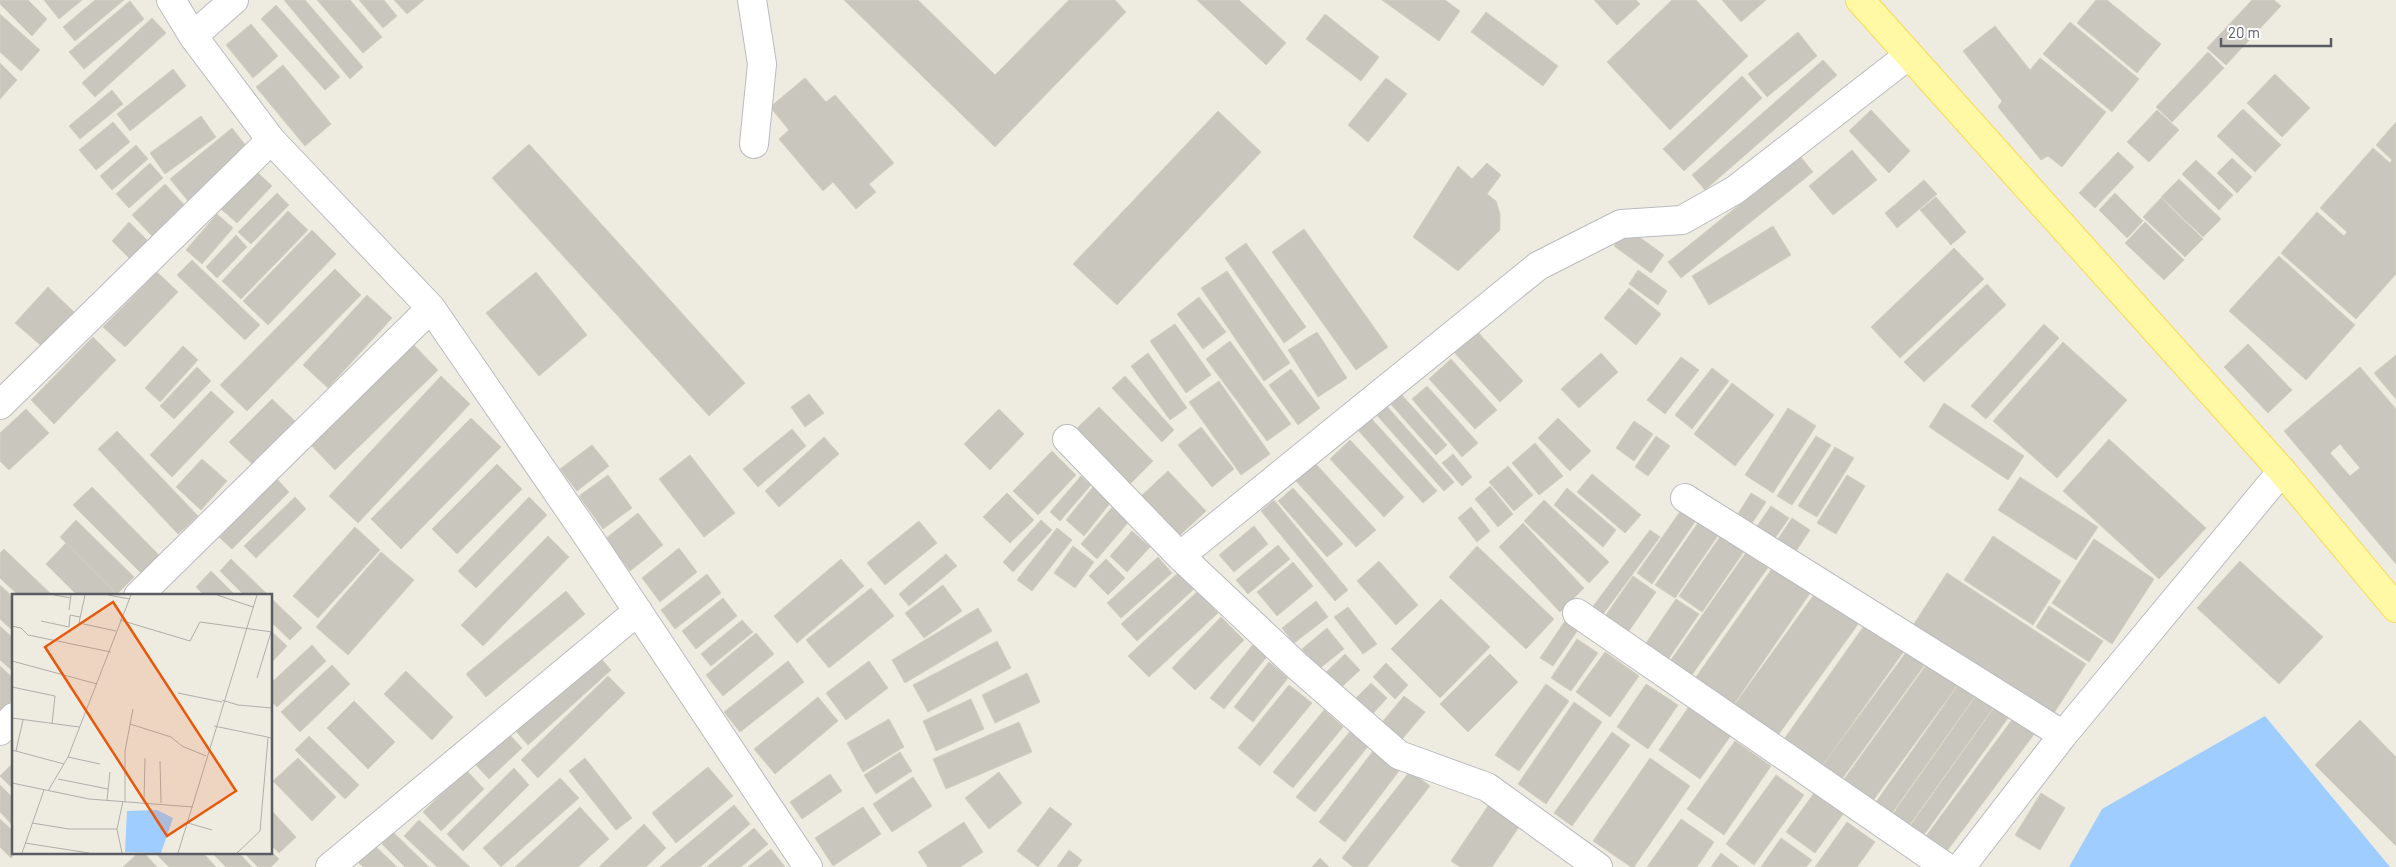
<svg xmlns="http://www.w3.org/2000/svg" width="2396" height="867" font-family="Barlow,sans-serif">
<style>
.water{fill:#a0cdff}
.building{fill:#c9c6be;stroke:#d3cebf;fill-rule:evenodd}
.lines{fill:none;stroke-linecap:round;stroke-linejoin:round}
.minor-casing{stroke:#b9bbc1;stroke-width:30}
.major-casing{stroke:#fbda4c;stroke-width:30}
.minor{stroke:#fff;stroke-width:28}
.major{stroke:#fff8a5;stroke-width:28}
.inset-road{fill:none;stroke:#aeafab;stroke-width:1}
.view{fill:#e8590c;fill-opacity:0.15;stroke:#e8590c;stroke-width:2.5}
.inset-edge{fill:none;stroke:#595d63;stroke-width:2.5}
</style>
<rect width="100%" height="100%" fill="#eeece1"/>
<path class="water" d="M 2265,716 L 2390,867 L 2069,867 L 2102,809 Z"/>
<path class="building" d="M 0,0 L 28,0 L 47,19 L 32,36 L 0,4 Z
M 44,0 L 82,0 L 59,19 Z
M 95,0 L 124,0 L 75,41 L 63,27 Z
M 284,0 L 305,0 L 363,67 L 350,79 Z
M 317,0 L 350,0 L 382,37 L 363,53 Z
M 359,0 L 384,0 L 397,16 L 383,28 Z
M 394,0 L 424,0 L 407,14 Z
M 844,0 L 918,0 L 995,75 L 1069,0 L 1115,0 L 1126,12 L 995,147 Z
M 1197,0 L 1239,0 L 1286,43 L 1266,65 Z
M 1382,0 L 1445,0 L 1460,11 L 1439,41 Z
M 1594,0 L 1636,0 L 1640,4 L 1617,25 Z
M 1672,0 L 1696,0 L 1748,56 L 1670,130 L 1607,62 Z
M 1722,0 L 1766,0 L 1741,22 Z
M 2096,0 L 2107,0 L 2161,44 L 2137,73 L 2077,23 Z
M 2252,0 L 2274,0 L 2281,6 L 2226,65 L 2207,48 Z
M 130,1 L 144,19 L 84,69 L 69,52 Z
M 276,5 L 340,77 L 325,90 L 261,19 Z
M 1486,12 L 1558,66 L 1543,86 L 1471,32 Z
M 0,14 L 40,50 L 21,71 L 0,52 Z
M 1325,14 L 1379,57 L 1361,81 L 1306,39 Z
M 152,18 L 166,33 L 95,97 L 82,83 Z
M 2070,22 L 2139,79 L 2112,112 L 2043,54 Z
M 251,24 L 278,56 L 253,78 L 226,45 Z
M 1995,26 L 2030,70 L 2040,58 L 2106,112 L 2062,167 L 2048,156 L 2041,160 L 1998,107 L 2002,101 L 1963,51 Z
M 1798,32 L 1817,56 L 1767,97 L 1748,74 Z
M 2208,52 L 2224,68 L 2172,122 L 2156,107 Z
M 1823,60 L 1837,75 L 1705,190 L 1692,175 Z
M 0,63 L 17,80 L 0,99 Z
M 283,65 L 331,124 L 305,146 L 256,87 Z
M 173,69 L 186,86 L 130,131 L 117,114 Z
M 2275,74 L 2310,108 L 2282,137 L 2247,103 Z
M 1742,76 L 1762,98 L 1684,171 L 1663,149 Z
M 805,78 L 826,102 L 835,95 L 894,163 L 869,184 L 876,192 L 856,209 L 833,182 L 823,191 L 779,139 L 789,130 L 770,107 Z
M 1386,78 L 1407,94 L 1368,142 L 1348,125 Z
M 112,90 L 123,104 L 80,139 L 69,126 Z
M 2243,109 L 2281,145 L 2255,172 L 2217,136 Z
M 1871,110 L 1910,151 L 1889,173 L 1849,131 Z
M 2157,110 L 2179,130 L 2149,162 L 2127,142 Z
M 1218,111 L 1261,152 L 1117,305 L 1073,264 Z
M 201,116 L 216,137 L 165,174 L 150,153 Z
M 113,122 L 130,142 L 96,170 L 79,150 Z
M 2396,122 L 2396,274 L 2356,319 L 2281,253 L 2317,212 L 2344,236 L 2347,232 L 2320,208 L 2373,148 L 2390,163 L 2392,160 L 2376,145 Z
M 232,128 L 250,151 L 188,201 L 170,179 Z
M 529,144 L 745,383 L 709,416 L 492,178 Z
M 136,145 L 148,159 L 112,190 L 100,176 Z
M 1852,150 L 1877,180 L 1833,215 L 1809,186 Z
M 2118,152 L 2134,167 L 2095,208 L 2079,193 Z
M 1800,156 L 1813,172 L 1681,278 L 1668,262 Z
M 2232,158 L 2252,177 L 2237,193 L 2217,173 Z
M 2196,160 L 2233,195 L 2219,210 L 2182,174 Z
M 150,163 L 163,178 L 129,208 L 116,194 Z
M 1487,163 L 1501,175 L 1487,194 L 1496,201 L 1500,214 L 1500,230 L 1458,271 L 1413,237 L 1458,166 L 1472,179 Z
M 257,172 L 272,186 L 237,223 L 221,209 Z
M 2179,179 L 2221,219 L 2203,237 L 2161,197 Z
M 1924,180 L 1937,194 L 1897,228 L 1885,213 Z
M 165,184 L 187,208 L 154,238 L 132,215 Z
M 277,193 L 289,205 L 251,244 L 238,232 Z
M 2115,193 L 2143,221 L 2127,238 L 2099,210 Z
M 1936,197 L 1966,232 L 1951,245 L 1920,210 Z
M 2161,198 L 2203,239 L 2185,257 L 2143,217 Z
M 288,211 L 308,230 L 241,299 L 222,281 Z
M 217,214 L 233,228 L 202,264 L 186,250 Z
M 129,222 L 152,245 L 134,263 L 112,241 Z
M 2145,222 L 2184,260 L 2164,280 L 2125,243 Z
M 1773,226 L 1791,255 L 1709,305 L 1692,276 Z
M 1627,228 L 1664,255 L 1651,273 L 1614,246 Z
M 1304,229 L 1388,347 L 1356,370 L 1272,252 Z
M 312,230 L 336,254 L 268,325 L 243,301 Z
M 236,235 L 247,247 L 217,278 L 206,267 Z
M 1246,243 L 1306,327 L 1284,343 L 1225,258 Z
M 1954,248 L 1984,279 L 1900,358 L 1871,327 Z
M 2279,256 L 2355,325 L 2306,380 L 2229,311 Z
M 192,260 L 260,325 L 245,340 L 177,275 Z
M 335,269 L 361,295 L 247,411 L 220,385 Z
M 1638,270 L 1667,291 L 1658,305 L 1629,284 Z
M 1227,271 L 1290,363 L 1264,381 L 1201,288 Z
M 157,272 L 178,292 L 125,347 L 103,327 Z
M 536,272 L 587,335 L 539,376 L 486,313 Z
M 1987,284 L 2006,305 L 1924,382 L 1904,362 Z
M 48,287 L 77,315 L 46,350 L 15,323 Z
M 1629,288 L 1661,314 L 1636,345 L 1604,318 Z
M 367,295 L 392,318 L 328,388 L 303,365 Z
M 1199,297 L 1226,332 L 1203,349 L 1177,314 Z
M 1175,324 L 1211,375 L 1186,393 L 1150,341 Z
M 2044,324 L 2059,338 L 1986,419 L 1971,406 Z
M 1475,329 L 1523,381 L 1500,402 L 1452,350 Z
M 1317,332 L 1347,378 L 1318,397 L 1288,350 Z
M 93,337 L 116,360 L 54,424 L 31,400 Z
M 409,340 L 438,370 L 335,470 L 307,441 Z
M 1230,341 L 1291,424 L 1267,441 L 1206,359 Z
M 2063,342 L 2127,400 L 2057,478 L 1993,421 Z
M 2248,344 L 2292,390 L 2268,413 L 2224,367 Z
M 183,346 L 198,360 L 160,402 L 145,388 Z
M 1148,353 L 1187,408 L 1170,420 L 1131,366 Z
M 1601,353 L 1618,372 L 1579,408 L 1561,389 Z
M 2396,355 L 2396,399 L 2374,373 Z
M 1681,357 L 1699,370 L 1665,414 L 1647,400 Z
M 1451,359 L 1497,410 L 1475,429 L 1429,379 Z
M 197,367 L 211,381 L 174,419 L 160,406 Z
M 2360,367 L 2396,409 L 2396,564 L 2284,431 ZM 2340,444 L 2360,468 L 2350,476 L 2330,453 Z
M 1712,368 L 1729,381 L 1692,429 L 1675,415 Z
M 1291,369 L 1320,408 L 1298,425 L 1269,385 Z
M 441,376 L 470,404 L 358,523 L 329,496 Z
M 1125,376 L 1174,430 L 1162,442 L 1112,388 Z
M 1219,381 L 1270,454 L 1241,475 L 1189,402 Z
M 1732,383 L 1774,415 L 1735,466 L 1694,434 Z
M 1427,386 L 1478,443 L 1462,457 L 1412,399 Z
M 211,391 L 234,412 L 172,477 L 150,455 Z
M 1399,392 L 1447,445 L 1436,455 L 1388,401 Z
M 809,394 L 824,413 L 805,427 L 791,407 Z
M 272,399 L 296,422 L 253,465 L 229,442 Z
M 1384,403 L 1454,482 L 1444,491 L 1374,412 Z
M 1944,403 L 2024,456 L 2008,480 L 1929,427 Z
M 1099,407 L 1153,461 L 1130,484 L 1076,429 Z
M 1788,408 L 1816,426 L 1773,493 L 1745,475 Z
M 26,409 L 49,433 L 9,470 L 0,461 L 0,433 Z
M 999,409 L 1024,434 L 990,470 L 964,444 Z
M 1370,417 L 1437,491 L 1423,503 L 1357,429 Z
M 471,418 L 501,447 L 401,549 L 371,519 Z
M 1558,418 L 1591,451 L 1570,471 L 1538,438 Z
M 1634,421 L 1653,434 L 1634,461 L 1616,448 Z
M 1201,427 L 1234,469 L 1212,487 L 1178,445 Z
M 792,429 L 806,446 L 758,487 L 743,469 Z
M 117,431 L 198,516 L 178,534 L 98,449 Z
M 1656,436 L 1670,446 L 1648,476 L 1635,467 Z
M 1816,436 L 1831,445 L 1792,505 L 1777,496 Z
M 824,437 L 839,454 L 779,507 L 765,491 Z
M 2109,439 L 2206,528 L 2159,579 L 2063,491 Z
M 1350,440 L 1404,497 L 1384,517 L 1330,459 Z
M 1535,443 L 1563,476 L 1539,495 L 1512,463 Z
M 592,445 L 609,466 L 577,491 L 560,469 Z
M 1835,447 L 1854,458 L 1817,517 L 1798,506 Z
M 1052,451 L 1076,475 L 1038,515 L 1013,491 Z
M 1453,454 L 1472,477 L 1462,486 L 1442,463 Z
M 690,455 L 735,513 L 704,537 L 659,479 Z
M 202,459 L 227,481 L 201,510 L 176,487 Z
M 497,464 L 522,489 L 457,554 L 432,529 Z
M 1316,464 L 1376,530 L 1356,547 L 1296,481 Z
M 1508,466 L 1533,495 L 1514,511 L 1489,482 Z
M 1168,471 L 1206,511 L 1178,537 L 1140,497 Z
M 1592,474 L 1641,515 L 1625,533 L 1577,492 Z
M 608,475 L 632,508 L 603,529 L 579,496 Z
M 1847,475 L 1865,486 L 1836,534 L 1817,523 Z
M 1081,476 L 1091,485 L 1060,521 L 1050,512 Z
M 2020,477 L 2098,527 L 2076,560 L 1998,510 Z
M 277,479 L 289,492 L 232,549 L 219,537 Z
M 1490,486 L 1513,514 L 1498,527 L 1475,499 Z
M 92,487 L 159,555 L 141,573 L 73,505 Z
M 1093,487 L 1111,502 L 1084,536 L 1066,520 Z
M 1293,488 L 1343,544 L 1327,557 L 1278,501 Z
M 1567,488 L 1616,530 L 1603,547 L 1554,505 Z
M 1007,493 L 1034,520 L 1010,543 L 983,517 Z
M 1751,493 L 1766,502 L 1747,531 L 1733,522 Z
M 295,497 L 306,509 L 256,558 L 244,546 Z
M 529,497 L 547,515 L 476,588 L 458,571 Z
M 1274,500 L 1348,590 L 1335,601 L 1261,511 Z
M 1544,500 L 1609,562 L 1589,583 L 1524,521 Z
M 1114,505 L 1131,519 L 1097,559 L 1081,544 Z
M 1684,506 L 1699,516 L 1652,584 L 1637,573 Z
M 1771,506 L 1789,518 L 1769,547 L 1751,535 Z
M 1471,507 L 1490,531 L 1477,542 L 1458,518 Z
M 638,513 L 663,545 L 630,571 L 605,539 Z
M 1792,518 L 1810,530 L 1790,560 L 1772,548 Z
M 76,520 L 134,577 L 117,594 L 60,537 Z
M 1041,520 L 1052,530 L 1013,572 L 1003,562 Z
M 1700,520 L 1719,534 L 1675,598 L 1655,585 Z
M 919,521 L 937,543 L 885,585 L 867,563 Z
M 1523,523 L 1584,588 L 1560,612 L 1499,547 Z
M 1254,526 L 1268,544 L 1234,572 L 1219,555 Z
M 355,527 L 380,550 L 318,618 L 293,596 Z
M 1057,528 L 1072,540 L 1032,591 L 1017,580 Z
M 1650,530 L 1660,537 L 1598,621 L 1588,613 Z
M 1132,531 L 1150,547 L 1127,572 L 1110,556 Z
M 1724,531 L 1747,547 L 1702,612 L 1679,596 Z
M 548,536 L 569,557 L 483,646 L 461,625 Z
M 1993,536 L 2061,581 L 2033,625 L 1964,580 Z
M 2094,539 L 2154,579 L 2112,644 L 2052,603 Z
M 66,543 L 117,594 L 115,596 L 78,596 L 46,564 Z
M 1752,544 L 1774,559 L 1689,679 L 1668,664 Z
M 1278,545 L 1290,559 L 1248,594 L 1236,580 Z
M 1073,546 L 1094,562 L 1075,588 L 1054,573 Z
M 1477,546 L 1554,619 L 1526,649 L 1449,577 Z
M 679,548 L 697,572 L 660,602 L 642,578 Z
M 4,549 L 53,596 L 19,596 L 0,578 L 0,553 Z
M 381,552 L 414,580 L 348,655 L 316,627 Z
M 946,554 L 957,566 L 909,606 L 899,594 Z
M 1158,557 L 1172,573 L 1121,618 L 1107,603 Z
M 231,559 L 269,596 L 245,596 L 220,571 Z
M 841,559 L 864,586 L 797,643 L 774,616 Z
M 1106,559 L 1125,578 L 1108,595 L 1089,576 Z
M 1778,560 L 1815,586 L 1732,707 L 1694,680 Z
M 1379,561 L 1418,605 L 1396,625 L 1357,581 Z
M 2240,561 L 2323,637 L 2279,684 L 2197,608 Z
M 1293,562 L 1313,586 L 1277,616 L 1257,592 Z
M 211,571 L 236,596 L 205,596 L 196,587 Z
M 1179,572 L 1194,589 L 1137,641 L 1121,624 Z
M 1947,573 L 2086,664 L 2048,722 L 1910,630 Z
M 707,574 L 721,593 L 675,629 L 661,610 Z
M 1633,576 L 1656,592 L 1624,638 L 1601,622 Z
M 0,585 L 14,598 L 14,632 L 0,619 Z
M 943,585 L 962,611 L 924,638 L 905,613 Z
M 1821,585 L 1864,616 L 1776,738 L 1733,707 Z
M 871,588 L 894,616 L 829,668 L 806,640 Z
M 566,591 L 585,614 L 486,697 L 466,674 Z
M 1198,591 L 1218,613 L 1149,677 L 1128,656 Z
M 271,598 L 302,628 L 290,640 L 271,622 Z
M 723,598 L 737,616 L 696,649 L 682,631 Z
M 1441,599 L 1490,647 L 1440,698 L 1391,649 Z
M 1676,599 L 1699,614 L 1665,664 L 1642,649 Z
M 1316,601 L 1328,617 L 1294,643 L 1282,628 Z
M 2049,606 L 2103,641 L 2089,662 L 2036,627 Z
M 1348,607 L 1377,644 L 1363,654 L 1334,617 Z
M 978,608 L 992,631 L 905,683 L 892,660 Z
M 1871,616 L 1909,644 L 1820,769 L 1782,742 Z
M 1221,617 L 1244,640 L 1195,690 L 1172,668 Z
M 1567,618 L 1580,627 L 1553,666 L 1540,658 Z
M 742,620 L 753,632 L 711,666 L 701,654 Z
M 0,626 L 14,639 L 14,672 L 0,660 Z
M 1327,628 L 1344,649 L 1319,669 L 1302,649 Z
M 271,631 L 287,646 L 272,662 L 271,661 Z
M 756,633 L 774,654 L 723,696 L 706,675 Z
M 1577,639 L 1598,653 L 1571,691 L 1551,678 Z
M 997,641 L 1011,668 L 928,712 L 913,685 Z
M 1255,642 L 1270,653 L 1224,709 L 1210,698 Z
M 1913,643 L 1931,656 L 1839,783 L 1820,769 Z
M 312,645 L 326,661 L 277,707 L 271,701 L 271,683 Z
M 1605,652 L 1639,676 L 1610,717 L 1576,692 Z
M 597,654 L 611,670 L 528,745 L 514,729 Z
M 1345,654 L 1360,670 L 1335,693 L 1321,677 Z
M 1490,654 L 1518,682 L 1468,732 L 1440,704 Z
M 1932,657 L 1962,679 L 1869,806 L 1840,785 Z
M 788,661 L 804,682 L 740,732 L 724,712 Z
M 869,661 L 888,688 L 846,720 L 826,693 Z
M 1269,662 L 1288,678 L 1253,722 L 1234,707 Z
M 1386,663 L 1408,685 L 1395,699 L 1373,677 Z
M 332,665 L 350,684 L 300,732 L 281,712 Z
M 0,666 L 14,679 L 14,698 L 0,713 Z
M 406,671 L 453,717 L 432,740 L 384,694 Z
M 1027,673 L 1040,702 L 995,723 L 982,695 Z
M 608,676 L 625,693 L 538,778 L 521,760 Z
M 1964,677 L 1980,689 L 1892,813 L 1876,802 Z
M 1371,683 L 1387,698 L 1368,719 L 1351,703 Z
M 1546,684 L 1569,701 L 1519,771 L 1495,755 Z
M 1646,684 L 1678,705 L 1648,749 L 1617,727 Z
M 1289,685 L 1312,703 L 1260,766 L 1238,748 Z
M 1981,689 L 1998,701 L 1908,827 L 1892,815 Z
M 1404,696 L 1425,712 L 1398,744 L 1378,727 Z
M 818,697 L 838,721 L 775,774 L 754,749 Z
M 971,699 L 984,729 L 936,751 L 923,721 Z
M 354,701 L 395,742 L 368,769 L 327,728 Z
M 1999,701 L 2013,711 L 1923,836 L 1910,826 Z
M 1574,702 L 1602,722 L 1546,804 L 1518,784 Z
M 1690,705 L 1732,734 L 1700,779 L 1659,750 Z
M 1324,710 L 1343,727 L 1293,788 L 1273,772 Z
M 2017,713 L 2038,729 L 1947,851 L 1926,836 Z
M 889,719 L 904,747 L 863,772 L 847,743 Z
M 2360,720 L 2396,757 L 2396,846 L 2315,765 Z
M 1019,722 L 1032,752 L 946,789 L 933,759 Z
M 1352,729 L 1370,744 L 1315,812 L 1296,797 Z
M 1612,732 L 1630,745 L 1572,826 L 1554,813 Z
M 509,734 L 522,748 L 489,779 L 475,764 Z
M 309,736 L 359,785 L 345,799 L 295,750 Z
M 1735,741 L 1771,766 L 1724,835 L 1687,809 Z
M 1373,751 L 1399,771 L 1345,842 L 1319,822 Z
M 900,752 L 912,771 L 876,794 L 864,775 Z
M 298,758 L 336,797 L 312,821 L 273,781 Z
M 585,758 L 632,818 L 616,830 L 569,771 Z
M 1650,758 L 1690,786 L 1634,867 L 1631,867 L 1593,841 Z
M 14,762 L 14,790 L 0,776 Z
M 708,767 L 733,796 L 676,843 L 652,813 Z
M 514,768 L 529,785 L 463,851 L 447,834 Z
M 466,770 L 484,789 L 441,831 L 423,812 Z
M 1410,771 L 1430,786 L 1367,867 L 1353,867 L 1342,858 Z
M 999,772 L 1022,803 L 989,829 L 965,798 Z
M 830,774 L 842,791 L 802,819 L 790,802 Z
M 1776,775 L 1804,795 L 1754,865 L 1726,844 Z
M 913,777 L 932,806 L 892,832 L 873,804 Z
M 560,778 L 579,798 L 501,867 L 483,848 Z
M 0,785 L 14,799 L 14,827 L 0,812 Z
M 1814,793 L 1843,814 L 1815,853 L 1786,832 Z
M 2041,793 L 2065,808 L 2040,850 L 2015,835 Z
M 1490,803 L 1521,824 L 1492,867 L 1460,867 L 1451,861 Z
M 734,805 L 750,824 L 700,867 L 660,867 Z
M 580,807 L 609,839 L 578,867 L 515,867 Z
M 863,807 L 881,834 L 833,866 L 815,838 Z
M 1050,807 L 1072,824 L 1038,867 L 1017,851 Z
M 271,810 L 296,837 L 279,853 L 271,845 Z
M 0,819 L 14,832 L 14,853 L 16,853 L 11,858 L 0,847 Z
M 1681,819 L 1714,842 L 1697,867 L 1647,867 Z
M 419,820 L 470,867 L 437,867 L 404,836 Z
M 964,822 L 983,852 L 960,867 L 928,867 L 918,852 Z
M 1847,822 L 1875,842 L 1857,867 L 1815,867 Z
M 644,824 L 666,848 L 646,867 L 599,867 Z
M 754,828 L 768,844 L 741,867 L 707,867 Z
M 393,832 L 429,867 L 405,867 L 382,844 Z
M 1781,838 L 1812,860 L 1806,867 L 1761,867 Z
M 370,841 L 397,867 L 363,867 L 354,858 Z
M 771,849 L 785,867 L 748,867 Z
M 1069,850 L 1082,860 L 1077,867 L 1057,867 Z
M 271,851 L 279,859 L 271,867 L 258,867 L 244,853 L 271,853 Z
M 138,853 L 144,853 L 157,867 L 123,867 Z
M 155,853 L 203,853 L 216,867 L 169,867 Z
M 212,853 L 239,853 L 252,867 L 226,867 Z
M 1721,853 L 1739,867 L 1711,867 Z
M 1320,858 L 1329,867 L 1312,867 Z"/>
<g class="lines">
<defs>
<path id="minor" d="M 171,0 L 193,36 L 271,140 L 431,308 L 591,541 L 808,867
M 752,0 L 762,64 L 754,144
M 193,36 L 234,0
M 0,405 L 271,140
M 1067,439 L 1180,556 L 1296,665 L 1399,755 L 1487,787 L 1598,867
M 1685,498 L 2063,735
M 1180,556 L 1538,266 L 1621,224 L 1682,220 L 1735,190 L 1909,55
M 138,596 L 431,308
M 1577,613 L 1946,867
M 0,731 L 14,717
M 330,867 L 638,611
M 1961,867 L 2063,735 L 2282,471"/>
<path id="major" d="M 1860,0 L 2282,471 L 2396,608"/>
</defs>
<use href="#minor" class="minor-casing"/>
<use href="#major" class="major-casing"/>
<use href="#minor" class="minor"/>
<use href="#major" class="major"/>
</g>
<g transform="translate(12 594)">
<rect width="260" height="260" fill="#eeece1"/>
<path d="M 145,216 L 161,224 L 149,259 L 113,258 L 115,217 Z" fill="#a0cdff"/>
<path class="inset-road" d="M 42,1 L 59,4M 73,1 L 67,29 L 104,37M 96,1 L 118,5M 205,1 L 241,13M 57,16 L 59,1M 108,26 L 178,47 L 188,28 L 260,38M 29,27 L 57,33 L 58,21 L 68,23M 0,32 L 9,34 L 16,41 L 99,58M 0,67 L 85,90M 245,84 L 259,38M 0,93 L 43,102 L 40,130M 166,99 L 210,108M 210,106 L 226,111 L 260,114M 0,124 L 67,133M 118,130 L 159,143 L 170,152 L 194,162M 202,132 L 260,144M 0,156 L 52,170M 4,157 L 11,126M 56,163 L 88,170M 148,167 L 149,209M 46,185 L 96,195M 0,189 L 77,205 L 181,213M 36,197 L 56,163 L 119,1M 95,206 L 98,178M 113,207 L 113,157 L 121,115M 132,207 L 133,164M 20,229 L 57,235 L 105,235M 176,229 L 200,236M 13,249 L 77,259M 10,259 L 32,196M 110,259 L 105,235 L 111,207M 166,259 L 245,1M 225,259 L 248,237 L 256,144"/>
<path class="view" d="M 101,8 L 224,197 L 155,242 L 33,53 Z"/>
<rect width="260" height="260" class="inset-edge"/>
</g>
<path d="M2221 38v8h110v-8" fill="none" stroke="#595d63" stroke-width="2.5"/>
<text x="2228" y="38" font-size="15" fill="#595d63" stroke="#ffffff" stroke-width="4" paint-order="stroke">20 m</text>
</svg>
